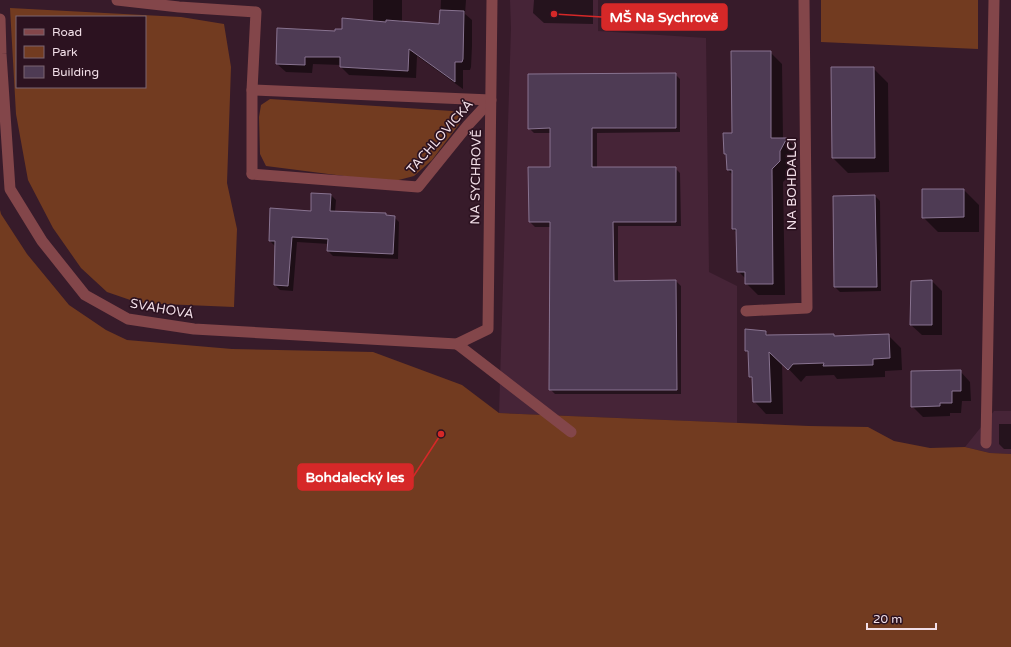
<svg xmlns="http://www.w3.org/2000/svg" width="1011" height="647" font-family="'Varela Round',sans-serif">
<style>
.built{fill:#462437}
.green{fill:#723b20;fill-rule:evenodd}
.shadow{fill:#0007}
.building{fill:#4e3b54;stroke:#887390}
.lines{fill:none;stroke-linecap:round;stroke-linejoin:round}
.service{stroke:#83464a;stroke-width:11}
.minor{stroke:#83464a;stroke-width:11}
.labels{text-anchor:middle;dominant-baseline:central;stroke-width:3.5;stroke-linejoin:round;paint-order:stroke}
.street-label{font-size:13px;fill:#f2dfe8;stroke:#2c1220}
.leader{fill:none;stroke:#d62828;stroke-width:1.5}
.callout-dot{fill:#d62828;stroke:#2c1220;stroke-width:1.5}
.callout{fill:#d62828;stroke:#d62828;stroke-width:1.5}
.callout-label{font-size:14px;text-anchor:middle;font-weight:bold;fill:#fff}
</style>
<rect width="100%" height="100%" fill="#371b2a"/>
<path class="built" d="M 510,0 L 598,0 L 598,31 L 706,38 L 709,272 L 737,286 L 737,423 L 499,413 L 511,28 Z
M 994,411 L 1011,411 L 1011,454 L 990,453 L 965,447 Z"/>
<path class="green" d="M 821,0 L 978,0 L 978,49 L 821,42 Z
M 10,8 L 181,17 L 224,24 L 231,67 L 227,183 L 237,229 L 234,307 L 139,303 L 107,292 L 81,268 L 53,228 L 28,180 L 16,114 ZM 17,17 L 145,17 L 145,87 L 17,87 Z
M 270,99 L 452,111 L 461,115 L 460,123 L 432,160 L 414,176 L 391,182 L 266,166 L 260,154 L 259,117 L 261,105 Z
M 0,210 L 1,214 L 27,254 L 69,305 L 106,330 L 127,340 L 232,349 L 373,352 L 462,385 L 499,413 L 809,426 L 868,427 L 894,441 L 930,448 L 965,447 L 990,453 L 1011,454 L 1011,647 L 0,647 Z"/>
<path class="shadow" d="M 373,0 L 402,0 L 402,22 L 440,25 L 441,0 L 466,0 L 465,14 L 472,20 L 472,46 L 471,67 L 470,70 L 463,70 L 463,89 L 417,56 L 416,78 L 349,75 L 341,67 L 341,65 L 313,64 L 312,73 L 286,72 L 277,64 L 336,32 L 373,22 Z
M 534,0 L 593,0 L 593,24 L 544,23 L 533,13 Z
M 770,52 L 782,64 L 783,139 L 787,139 L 798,151 L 792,163 L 792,173 L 783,182 L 785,295 L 758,295 L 746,283 L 746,279 L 738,271 L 737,233 L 733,229 L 733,175 L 728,170 L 727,156 L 725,154 Z
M 873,68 L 888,83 L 889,172 L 848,173 L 833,158 Z
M 675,74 L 680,79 L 680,132 L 597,133 L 597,168 L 675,168 L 680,173 L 681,226 L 618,226 L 618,282 L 676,281 L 681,286 L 681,394 L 555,394 L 550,389 L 551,227 L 535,227 L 530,222 L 551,168 L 551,133 L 534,133 L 529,128 Z
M 964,190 L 979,205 L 979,232 L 938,232 L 923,217 Z
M 331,195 L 336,200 L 335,212 L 385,214 L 389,217 L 394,217 L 399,222 L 398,259 L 333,256 L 328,251 L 329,244 L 297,242 L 293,291 L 280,290 L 275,285 L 275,246 L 270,241 L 311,212 Z
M 875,196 L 880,201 L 881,291 L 840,292 L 835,287 L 834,197 Z
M 932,281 L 942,291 L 942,335 L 922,335 L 911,325 Z
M 746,330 L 766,332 L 769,336 L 833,335 L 835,337 L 888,335 L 901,348 L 902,370 L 885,371 L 885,377 L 837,379 L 834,375 L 806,376 L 801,382 L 782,362 L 783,414 L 766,414 L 754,401 L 753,380 L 750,377 L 750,354 L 746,351 Z
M 960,371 L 970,382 L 971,401 L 962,401 L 961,413 L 950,413 L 950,416 L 923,417 L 912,406 Z
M 999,424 L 1011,424 L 1011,449 L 1004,449 L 999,444 Z"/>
<path class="building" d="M 440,10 L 464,11 L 463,59 L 462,62 L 455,62 L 455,82 L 409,49 L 408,71 L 340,67 L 340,57 L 305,57 L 305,65 L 276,64 L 277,28 L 335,31 L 335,29 L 342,29 L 342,18 L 386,22 L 386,20 L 439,24 Z
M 731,51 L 771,51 L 771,138 L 787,138 L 780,151 L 780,161 L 772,169 L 773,284 L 745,284 L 745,272 L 737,272 L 736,229 L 732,229 L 732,170 L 727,170 L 726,154 L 724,154 L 723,133 L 732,133 Z
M 831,67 L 874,67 L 875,158 L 832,158 Z
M 676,73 L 676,128 L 592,128 L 592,167 L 676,167 L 676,222 L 613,222 L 614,281 L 676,280 L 677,390 L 549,390 L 550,222 L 529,222 L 528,167 L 550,167 L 550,128 L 528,129 L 528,74 Z
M 922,189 L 964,189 L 964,217 L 922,218 Z
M 311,193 L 331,194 L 330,211 L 386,213 L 386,215 L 395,216 L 393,254 L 327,251 L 328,239 L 292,237 L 288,286 L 274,285 L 275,241 L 269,241 L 270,208 L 311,211 Z
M 875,195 L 877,287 L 834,287 L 833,196 Z
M 932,280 L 932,325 L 910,325 L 911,281 Z
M 745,329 L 766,331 L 766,335 L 834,334 L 834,336 L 889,334 L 890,358 L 873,359 L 873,365 L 823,366 L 824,363 L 793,364 L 788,370 L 769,352 L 771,402 L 753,402 L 752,377 L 749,377 L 748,351 L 745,351 Z
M 961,370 L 961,391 L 952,391 L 952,403 L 940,403 L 940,406 L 911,407 L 911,371 Z"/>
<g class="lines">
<path class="service" d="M 252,174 L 418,187 L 468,125 L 491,100 L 252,90
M 457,344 L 571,432"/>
<path class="minor" d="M 117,0 L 179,7 L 256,12 L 252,90 L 252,174
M 0,19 L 1,54 L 10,189 L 42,241 L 85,295 L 128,319 L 194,329 L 457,344 L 488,329 L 492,0
M 746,311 L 807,308 L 804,0
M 986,443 L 994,0"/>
</g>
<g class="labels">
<g class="street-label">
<text transform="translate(440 137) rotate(-49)">TACHLOVICKÁ</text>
<text transform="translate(476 177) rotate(-89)">NA SYCHROVĚ</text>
<text transform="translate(792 184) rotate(-90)">NA BOHDALCI</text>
<text transform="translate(162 309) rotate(10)">SVAHOVÁ</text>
</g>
</g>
<path class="leader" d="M554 14L602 17M441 434L413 477"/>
<g class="callout-dot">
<circle cx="554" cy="14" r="4"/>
<circle cx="441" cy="434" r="4"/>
</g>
<g class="callout">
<rect x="602" y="4" width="125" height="26" rx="4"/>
<rect x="298" y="464" width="115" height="26" rx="4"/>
</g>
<g class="callout-label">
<text x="664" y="22">MŠ Na Sychrově</text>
<text x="355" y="482">Bohdalecký les</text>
</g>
<rect x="16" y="16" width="130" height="72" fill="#2c1220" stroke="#7b6470"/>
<rect x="24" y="29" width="20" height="6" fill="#83464a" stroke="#7b6470"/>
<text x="52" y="36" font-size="12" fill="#f2dfe8">Road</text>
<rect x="24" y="46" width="20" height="12" fill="#723b20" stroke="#7b6470"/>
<text x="52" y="56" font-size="12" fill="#f2dfe8">Park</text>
<rect x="24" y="66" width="20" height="12" fill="#4e3b54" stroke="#7b6470"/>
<text x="52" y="76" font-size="12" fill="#f2dfe8">Building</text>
<path d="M867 623v6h69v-6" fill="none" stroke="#f2dfe8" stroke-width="2"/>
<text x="873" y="623" font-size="12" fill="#f2dfe8" stroke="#2c1220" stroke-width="3" paint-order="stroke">20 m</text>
</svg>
